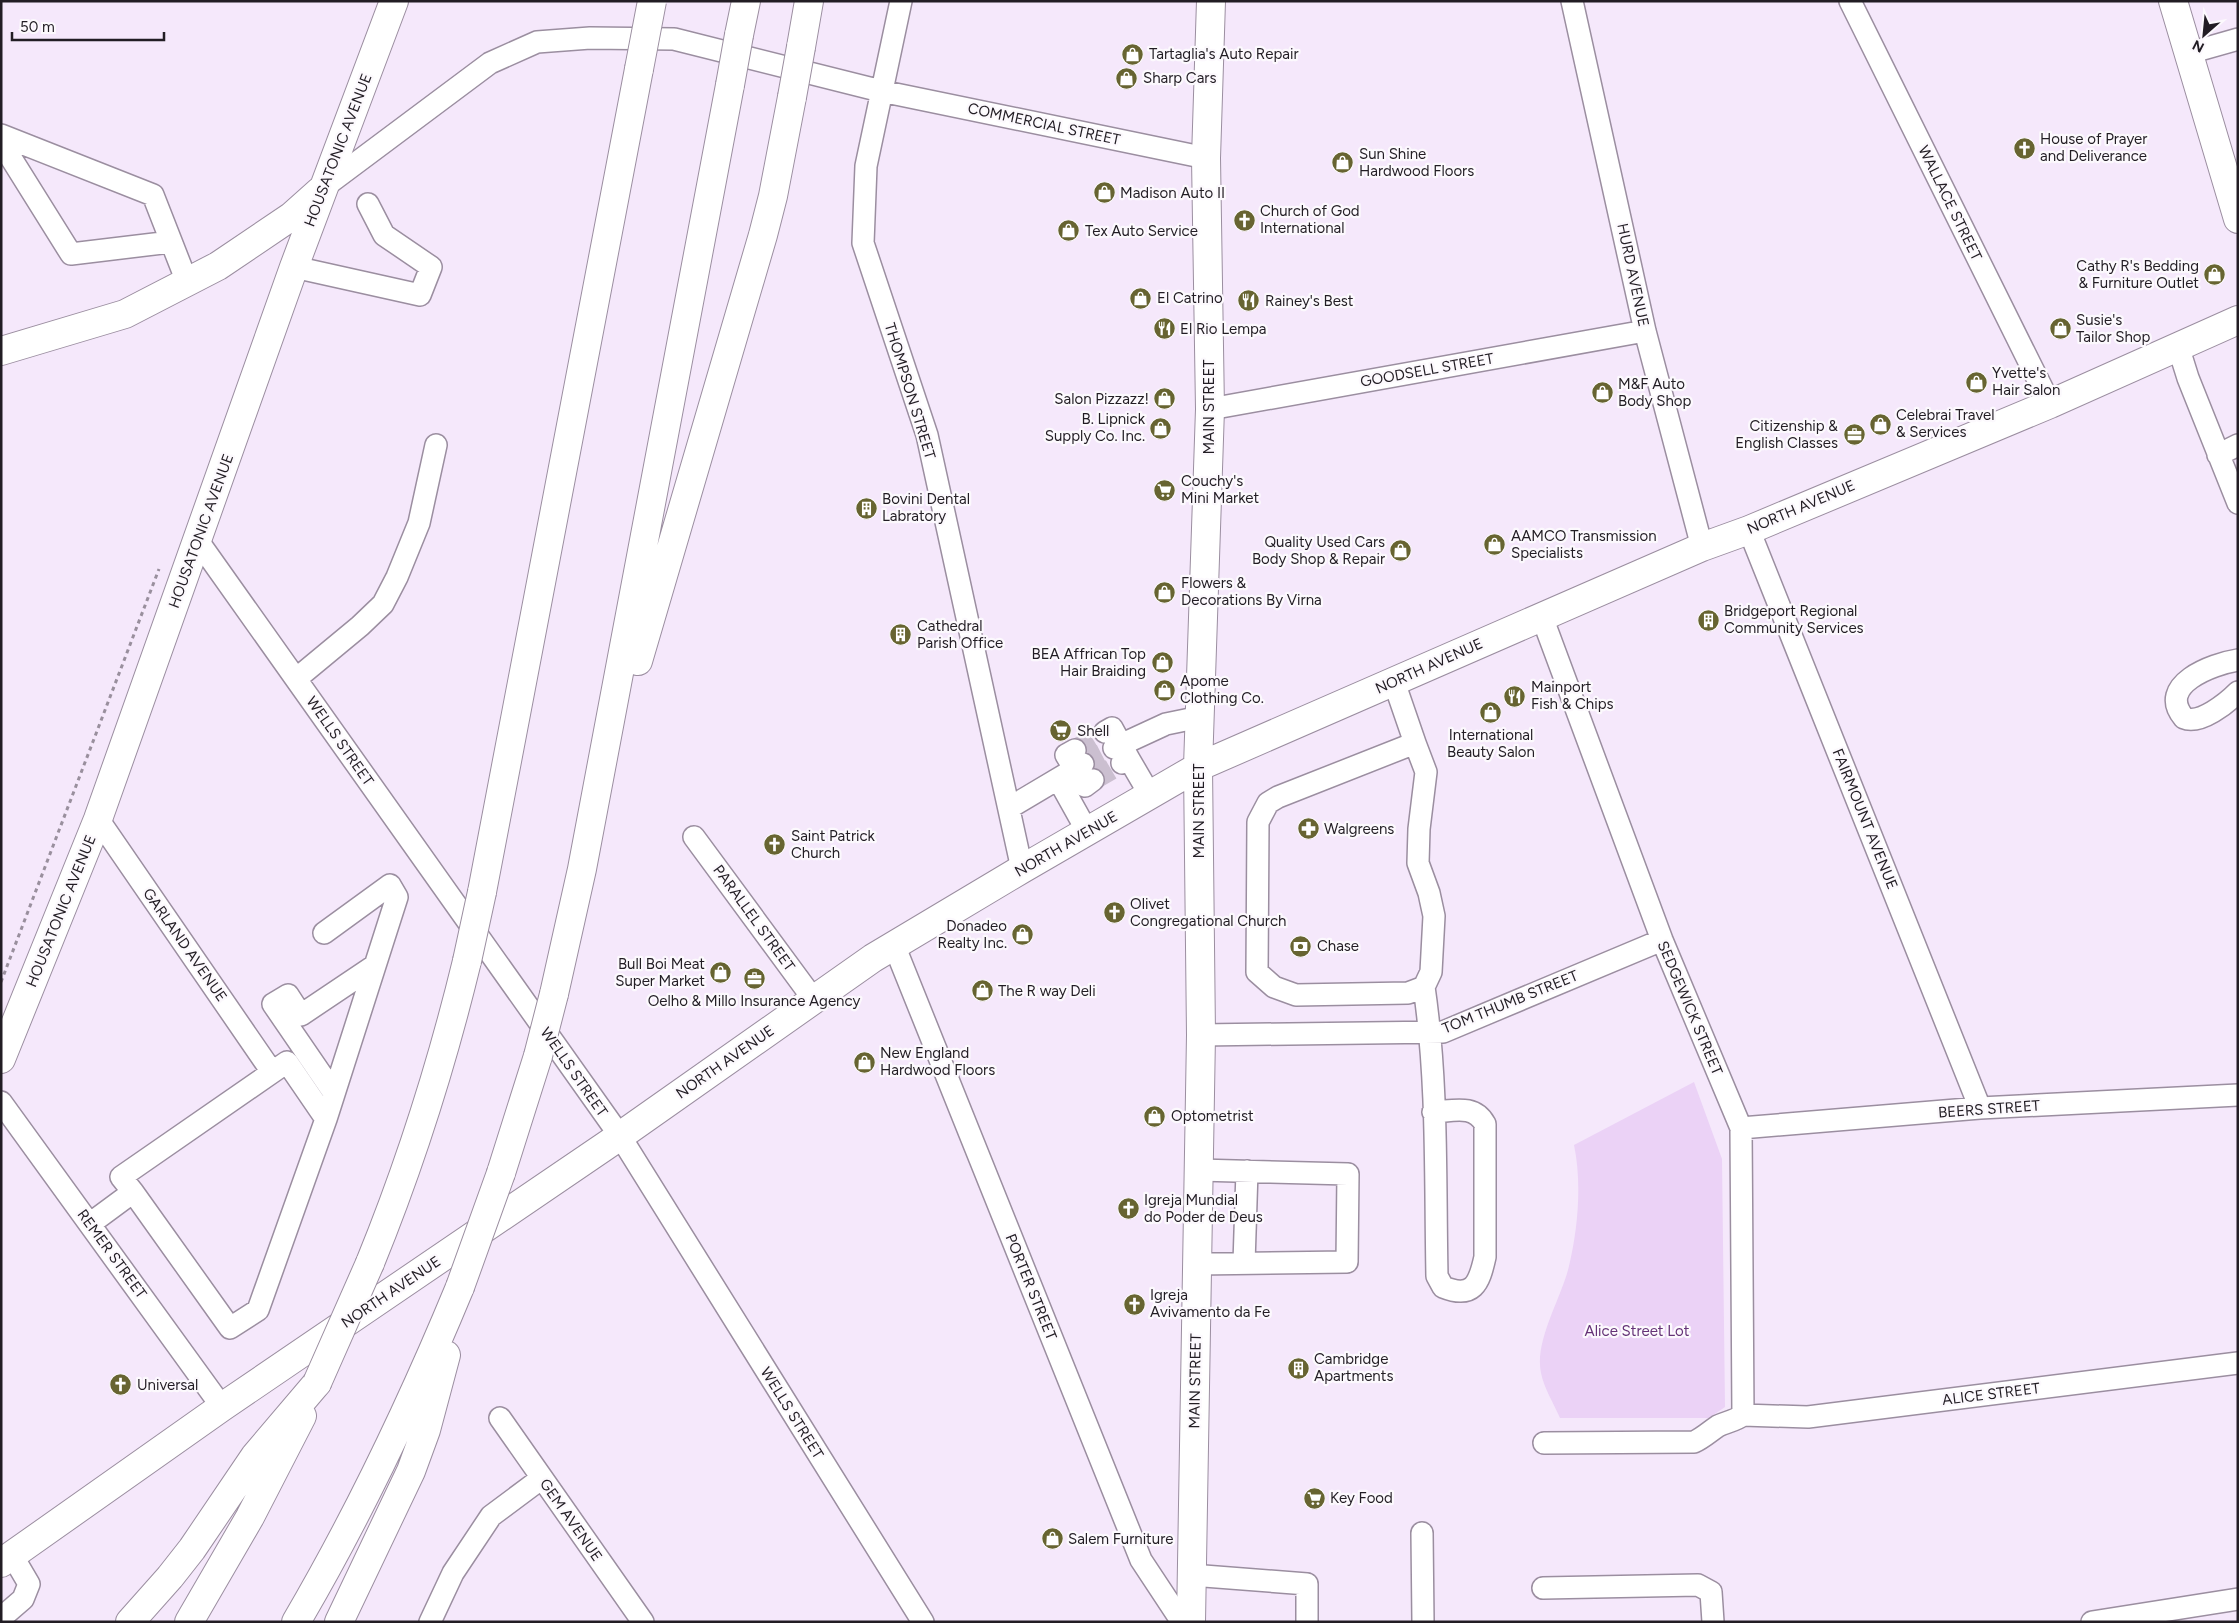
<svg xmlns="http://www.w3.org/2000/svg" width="2239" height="1623" font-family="Figtree,sans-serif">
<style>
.green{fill:#ebd2f6}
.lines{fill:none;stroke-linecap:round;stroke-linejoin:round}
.minor-tunnel{stroke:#cbbfd0;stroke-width:21;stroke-dasharray:21 11;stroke-linecap:butt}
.minor-casing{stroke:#9b8ea0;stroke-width:24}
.major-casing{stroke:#9b8ea0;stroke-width:30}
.highway-casing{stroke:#9b8ea0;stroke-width:30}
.path{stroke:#998f9d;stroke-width:3;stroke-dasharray:4 4;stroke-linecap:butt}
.minor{stroke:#fff;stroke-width:21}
.major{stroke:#fff;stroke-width:28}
.highway{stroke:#fff;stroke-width:28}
.highway-bridge-casing{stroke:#9b8ea0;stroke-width:30;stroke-linecap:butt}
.highway-bridge{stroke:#fff;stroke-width:28}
.labels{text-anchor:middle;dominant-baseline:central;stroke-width:4.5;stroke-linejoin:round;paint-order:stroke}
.poi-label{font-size:15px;fill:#221d24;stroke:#fcf9fd;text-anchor:start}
.street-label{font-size:15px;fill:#221d24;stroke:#fcf9fd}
.park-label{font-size:15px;fill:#653377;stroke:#fcf9fd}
</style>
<rect width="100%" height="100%" fill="#f5e8fb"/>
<path class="green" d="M 1694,1082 L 1722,1159 L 1725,1407 L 1709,1418 L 1560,1418 C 1554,1404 1544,1388 1541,1373 C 1534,1341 1562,1297 1569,1266 C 1578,1229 1582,1182 1574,1145 Z"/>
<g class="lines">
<path class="minor-tunnel" d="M 1075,750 L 1105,732
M 1083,764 L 1114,748
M 1093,780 L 1122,763"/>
<defs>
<path id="minor" d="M 901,1 L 866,166 L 863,243 L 927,435 L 1022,869
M 1572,1 L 1645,331 L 1702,547
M 1850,1 L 2050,404
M 2189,53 L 2238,39
M 1,135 L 153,195 L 187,282
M 1,142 L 71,254 L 171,242
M 324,187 L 490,63 L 537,42 L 590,38 L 674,39 L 881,91 L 1206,158
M 294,267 L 420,295 L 431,267 L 384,235 L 368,204
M 2178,346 L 2188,378 L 2238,503
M 1210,409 L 1645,331
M 2218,455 L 2238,445
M 1749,530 L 1980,1108
M 198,541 L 620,1136 L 923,1622
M 1542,617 L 1662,940 L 1741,1128 L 1743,1415
M 2238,660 C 2212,664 2156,685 2184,718 C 2200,725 2227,703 2238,692
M 296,679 L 360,626 L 383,604 L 397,577 L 419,523 L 436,445
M 1394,682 L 1415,743 L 1278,797 L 1268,803 L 1258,822 L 1257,972 L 1274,987 L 1296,995 L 1408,993 L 1424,987 L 1431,972 L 1434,916 L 1429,893 L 1418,863 L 1419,829 L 1426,772 L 1415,743
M 1105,732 L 1112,728 L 1129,759 L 1122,763
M 1114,748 L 1166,724 L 1200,717
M 1075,750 L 1066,755 L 1085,786 L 1093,780
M 1129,759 L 1150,795
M 1058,779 L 1087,831
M 1009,808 L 1083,764
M 98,819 L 272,1072
M 694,837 L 814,1000
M 324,933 L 390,885 L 397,897 L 326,1119
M 894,945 L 1141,1560 L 1182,1622
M 1424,987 C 1438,1082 1435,1180 1437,1276 L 1443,1287 C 1473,1299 1479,1284 1485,1257 L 1485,1124 C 1474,1104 1454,1111 1433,1112
M 1201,1035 L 1443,1032 L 1662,940
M 334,1093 L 273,1004 L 288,995 L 301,1015 L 374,966
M 1,1102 L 222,1407
M 1741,1128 L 1980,1108 L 2238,1095
M 91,1223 L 133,1192 L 121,1177 L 287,1062 L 326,1119 L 258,1310 L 230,1328 L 133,1192
M 1244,1263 L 1247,1171
M 1197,1264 L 1347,1262 L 1348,1174 L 1199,1170
M 1743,1415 L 1808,1417 L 2238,1363
M 500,1418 L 643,1622
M 1544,1443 L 1694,1442 C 1703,1438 1709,1432 1718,1426 C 1726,1422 1735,1421 1743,1415
M 1422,1533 L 1423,1622
M 1191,1575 L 1307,1584 L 1307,1622
M 1543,1588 L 1698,1585 L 1711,1592 L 1713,1622
M 1,1618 L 23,1599 L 29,1584 L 12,1555
M 430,1622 L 453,1573 L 491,1516 L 542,1478
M 2092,1622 L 2238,1599"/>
<path id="major" d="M 2173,1 L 2238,219
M 1,351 L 125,314 L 218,266 L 292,216 L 320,191
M 1,1059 L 98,819 L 294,267 L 394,1
M 1,1563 L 222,1407 L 620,1136 L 873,958 L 1022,869 L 1198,767 L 1702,547 L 1749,530 L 2050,404 L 2238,320
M 1191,1622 L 1201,1035 L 1198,767 L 1210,409 L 1206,158 L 1211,1"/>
<path id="highway" d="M 739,35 L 746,1
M 801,47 L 809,1
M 638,661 L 763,235 L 773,196 L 792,97
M 482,892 L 639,69
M 554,994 L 582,869 L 730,85
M 501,1173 L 538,1056
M 370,1263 C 410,1165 442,1064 467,961
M 130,1622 L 170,1577 L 192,1549 L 255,1456 L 317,1383
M 189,1622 L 250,1517 L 302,1416
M 296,1622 C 360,1513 412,1403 460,1287
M 339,1622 L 411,1471 L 426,1430 L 446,1355"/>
</defs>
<use href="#minor" class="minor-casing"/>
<use href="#major" class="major-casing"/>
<use href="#highway" class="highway-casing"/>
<path class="path" d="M 1,982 L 159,569"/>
<use href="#minor" class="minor"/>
<use href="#major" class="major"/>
<use href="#highway" class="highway"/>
<defs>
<path id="highway-bridge" d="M 639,69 L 652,1
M 730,85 L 739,35
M 792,97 L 801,47
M 467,961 L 482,892
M 538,1056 L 554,994
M 460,1287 L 501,1173
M 317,1383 L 370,1263"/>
</defs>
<use href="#highway-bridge" class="highway-bridge-casing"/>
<use href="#highway-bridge" class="highway-bridge"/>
</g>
<defs>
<symbol id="shop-disc" viewBox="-11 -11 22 22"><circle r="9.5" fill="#676431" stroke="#fcf9fd"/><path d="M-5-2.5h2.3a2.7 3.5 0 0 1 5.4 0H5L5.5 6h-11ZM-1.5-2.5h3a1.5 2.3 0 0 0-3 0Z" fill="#fff"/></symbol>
<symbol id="church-disc" viewBox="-11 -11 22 22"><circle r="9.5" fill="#676431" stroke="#fcf9fd"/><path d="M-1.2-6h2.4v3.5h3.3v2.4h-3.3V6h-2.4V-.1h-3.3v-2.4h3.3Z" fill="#fff"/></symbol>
<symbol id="restaurant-disc" viewBox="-11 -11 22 22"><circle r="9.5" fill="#676431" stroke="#fcf9fd"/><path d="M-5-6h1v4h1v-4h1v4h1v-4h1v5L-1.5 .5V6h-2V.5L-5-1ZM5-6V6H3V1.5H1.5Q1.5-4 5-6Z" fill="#fff"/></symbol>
<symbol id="office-disc" viewBox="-11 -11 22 22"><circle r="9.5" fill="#676431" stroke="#fcf9fd"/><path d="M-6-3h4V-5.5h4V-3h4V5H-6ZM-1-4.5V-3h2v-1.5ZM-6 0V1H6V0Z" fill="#fff"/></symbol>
<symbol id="supermarket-disc" viewBox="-11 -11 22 22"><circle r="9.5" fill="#676431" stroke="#fcf9fd"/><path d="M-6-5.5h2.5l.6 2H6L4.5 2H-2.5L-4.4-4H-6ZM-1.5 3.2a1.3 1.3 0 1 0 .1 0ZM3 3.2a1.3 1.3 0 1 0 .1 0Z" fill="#fff"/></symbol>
<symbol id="building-disc" viewBox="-11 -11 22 22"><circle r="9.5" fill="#676431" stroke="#fcf9fd"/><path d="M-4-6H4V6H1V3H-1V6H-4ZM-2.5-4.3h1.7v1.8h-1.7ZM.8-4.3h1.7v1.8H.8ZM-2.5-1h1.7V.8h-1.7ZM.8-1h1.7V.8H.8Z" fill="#fff"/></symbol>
<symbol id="pharmacy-disc" viewBox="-11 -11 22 22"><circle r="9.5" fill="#676431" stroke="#fcf9fd"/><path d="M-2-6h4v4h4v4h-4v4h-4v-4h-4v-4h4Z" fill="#fff"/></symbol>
<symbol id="bank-disc" viewBox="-11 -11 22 22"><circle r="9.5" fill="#676431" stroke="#fcf9fd"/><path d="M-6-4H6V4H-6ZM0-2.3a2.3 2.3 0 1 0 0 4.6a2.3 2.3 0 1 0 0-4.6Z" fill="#fff"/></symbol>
</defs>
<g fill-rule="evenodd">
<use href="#shop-disc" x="1120" y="42" width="25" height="25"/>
<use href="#shop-disc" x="1114" y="66" width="25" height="25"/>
<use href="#church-disc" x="2012" y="136" width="25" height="25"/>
<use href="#shop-disc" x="1330" y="150" width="25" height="25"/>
<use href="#shop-disc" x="1092" y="180" width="25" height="25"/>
<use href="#church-disc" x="1232" y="208" width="25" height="25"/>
<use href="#shop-disc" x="1056" y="218" width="25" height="25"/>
<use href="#shop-disc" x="2202" y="262" width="25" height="25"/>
<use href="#shop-disc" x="1128" y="286" width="25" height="25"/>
<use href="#restaurant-disc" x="1236" y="288" width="25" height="25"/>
<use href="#restaurant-disc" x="1152" y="316" width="25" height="25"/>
<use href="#shop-disc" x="2048" y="316" width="25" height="25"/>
<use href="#shop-disc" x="1964" y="370" width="25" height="25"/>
<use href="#shop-disc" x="1590" y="380" width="25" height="25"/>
<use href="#shop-disc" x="1152" y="386" width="25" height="25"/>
<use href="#shop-disc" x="1868" y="412" width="25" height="25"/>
<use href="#shop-disc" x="1148" y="416" width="25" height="25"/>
<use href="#office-disc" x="1842" y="422" width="25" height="25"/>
<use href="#supermarket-disc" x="1152" y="478" width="25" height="25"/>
<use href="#building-disc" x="854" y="496" width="25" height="25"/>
<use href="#shop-disc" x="1482" y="532" width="25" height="25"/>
<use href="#shop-disc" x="1388" y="538" width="25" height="25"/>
<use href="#shop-disc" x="1152" y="580" width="25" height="25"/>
<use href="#building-disc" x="1696" y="608" width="25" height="25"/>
<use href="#building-disc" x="888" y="622" width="25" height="25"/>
<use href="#shop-disc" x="1150" y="650" width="25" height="25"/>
<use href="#shop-disc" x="1152" y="678" width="25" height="25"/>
<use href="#restaurant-disc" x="1502" y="684" width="25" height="25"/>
<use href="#shop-disc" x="1478" y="700" width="25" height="25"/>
<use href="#supermarket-disc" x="1048" y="718" width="25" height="25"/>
<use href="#pharmacy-disc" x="1296" y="816" width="25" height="25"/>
<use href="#church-disc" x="762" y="832" width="25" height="25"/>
<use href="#church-disc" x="1102" y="900" width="25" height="25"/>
<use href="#shop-disc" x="1010" y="922" width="25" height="25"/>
<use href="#bank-disc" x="1288" y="934" width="25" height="25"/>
<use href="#shop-disc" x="708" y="960" width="25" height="25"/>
<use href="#office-disc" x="742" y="966" width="25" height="25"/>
<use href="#shop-disc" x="970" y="978" width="25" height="25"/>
<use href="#shop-disc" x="852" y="1050" width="25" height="25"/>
<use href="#shop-disc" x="1142" y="1104" width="25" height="25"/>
<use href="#church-disc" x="1116" y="1196" width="25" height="25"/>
<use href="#church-disc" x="1122" y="1292" width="25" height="25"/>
<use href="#building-disc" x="1286" y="1356" width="25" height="25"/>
<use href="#church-disc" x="108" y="1372" width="25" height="25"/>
<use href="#supermarket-disc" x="1302" y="1486" width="25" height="25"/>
<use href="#shop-disc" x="1040" y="1526" width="25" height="25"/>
</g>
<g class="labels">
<g class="poi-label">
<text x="1149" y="54">Tartaglia's Auto Repair</text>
<text x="1143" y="78">Sharp Cars</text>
<text x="2040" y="139">House of Prayer<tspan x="2040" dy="17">and Deliverance</tspan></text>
<text x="1359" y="154">Sun Shine<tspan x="1359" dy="17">Hardwood Floors</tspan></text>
<text x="1120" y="193">Madison Auto II</text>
<text x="1260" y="211">Church of God<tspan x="1260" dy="17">International</tspan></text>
<text x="1085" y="231">Tex Auto Service</text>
<text x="2199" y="266" text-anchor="end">Cathy R's Bedding<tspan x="2199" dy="17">&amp; Furniture Outlet</tspan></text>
<text x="1157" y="298">El Catrino</text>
<text x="1265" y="301">Rainey's Best</text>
<text x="2076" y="320">Susie's<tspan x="2076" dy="17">Tailor Shop</tspan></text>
<text x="1180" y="329">El Rio Lempa</text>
<text x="1992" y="373">Yvette's<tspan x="1992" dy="17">Hair Salon</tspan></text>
<text x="1618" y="384">M&amp;F Auto<tspan x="1618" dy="17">Body Shop</tspan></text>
<text x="1149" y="399" text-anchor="end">Salon Pizzazz!</text>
<text x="1896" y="415">Celebrai Travel<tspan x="1896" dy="17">&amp; Services</tspan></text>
<text x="1145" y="419" text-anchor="end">B. Lipnick<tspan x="1145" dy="17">Supply Co. Inc.</tspan></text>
<text x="1838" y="426" text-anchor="end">Citizenship &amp;<tspan x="1838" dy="17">English Classes</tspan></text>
<text x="1181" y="481">Couchy's<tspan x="1181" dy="17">Mini Market</tspan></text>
<text x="882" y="499">Bovini Dental<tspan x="882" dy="17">Labratory</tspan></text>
<text x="1511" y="536">AAMCO Transmission<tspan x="1511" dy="17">Specialists</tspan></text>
<text x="1385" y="542" text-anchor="end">Quality Used Cars<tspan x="1385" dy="17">Body Shop &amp; Repair</tspan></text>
<text x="1181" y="583">Flowers &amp;<tspan x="1181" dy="17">Decorations By Virna</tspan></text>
<text x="1724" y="611">Bridgeport Regional<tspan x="1724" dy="17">Community Services</tspan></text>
<text x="917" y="626">Cathedral<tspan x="917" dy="17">Parish Office</tspan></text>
<text x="1146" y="654" text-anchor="end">BEA Affrican Top<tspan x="1146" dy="17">Hair Braiding</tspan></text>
<text x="1180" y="681">Apome<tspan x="1180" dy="17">Clothing Co.</tspan></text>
<text x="1531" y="687">Mainport<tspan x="1531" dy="17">Fish &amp; Chips</tspan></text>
<text x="1077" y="731">Shell</text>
<text x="1491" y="735" text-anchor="middle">International<tspan x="1491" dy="17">Beauty Salon</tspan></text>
<text x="1324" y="829">Walgreens</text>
<text x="791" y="836">Saint Patrick<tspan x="791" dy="17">Church</tspan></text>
<text x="1130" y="904">Olivet<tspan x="1130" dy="17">Congregational Church</tspan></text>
<text x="1007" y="926" text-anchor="end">Donadeo<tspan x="1007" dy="17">Realty Inc.</tspan></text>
<text x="1317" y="946">Chase</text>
<text x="705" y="964" text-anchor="end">Bull Boi Meat<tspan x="705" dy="17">Super Market</tspan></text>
<text x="998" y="991">The R way Deli</text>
<text x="754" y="1001" text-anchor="middle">Oelho &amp; Millo Insurance Agency</text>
<text x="880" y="1053">New England<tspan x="880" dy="17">Hardwood Floors</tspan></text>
<text x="1171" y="1116">Optometrist</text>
<text x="1144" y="1200">Igreja Mundial<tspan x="1144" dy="17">do Poder de Deus</tspan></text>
<text x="1150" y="1295">Igreja<tspan x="1150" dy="17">Avivamento da Fe</tspan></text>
<text x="1314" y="1359">Cambridge<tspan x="1314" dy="17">Apartments</tspan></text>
<text x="137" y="1385">Universal</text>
<text x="1330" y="1498">Key Food</text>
<text x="1068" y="1539">Salem Furniture</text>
</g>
<g class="street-label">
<text transform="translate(1044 124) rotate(12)">COMMERCIAL STREET</text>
<text transform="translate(338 150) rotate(-69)">HOUSATONIC AVENUE</text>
<text transform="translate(1950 203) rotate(64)">WALLACE STREET</text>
<text transform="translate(1633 275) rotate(78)">HURD AVENUE</text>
<text transform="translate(1427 370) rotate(-10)">GOODSELL STREET</text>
<text transform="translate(910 391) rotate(73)">THOMPSON STREET</text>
<text transform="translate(1209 407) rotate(-90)">MAIN STREET</text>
<text transform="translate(1801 507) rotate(-23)">NORTH AVENUE</text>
<text transform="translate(201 531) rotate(-70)">HOUSATONIC AVENUE</text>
<text transform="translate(1429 666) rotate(-24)">NORTH AVENUE</text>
<text transform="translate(340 741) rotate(55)">WELLS STREET</text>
<text transform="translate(1199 811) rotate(-90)">MAIN STREET</text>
<text transform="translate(1865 819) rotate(68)">FAIRMOUNT AVENUE</text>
<text transform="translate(1066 844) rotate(-30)">NORTH AVENUE</text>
<text transform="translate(61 911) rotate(-68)">HOUSATONIC AVENUE</text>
<text transform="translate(754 918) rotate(54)">PARALLEL STREET</text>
<text transform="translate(185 945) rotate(55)">GARLAND AVENUE</text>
<text transform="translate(1510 1002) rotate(-22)">TOM THUMB STREET</text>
<text transform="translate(1690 1008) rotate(67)">SEDGEWICK STREET</text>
<text transform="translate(725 1062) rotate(-35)">NORTH AVENUE</text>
<text transform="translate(574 1072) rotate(55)">WELLS STREET</text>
<text transform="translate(1989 1109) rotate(-4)">BEERS STREET</text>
<text transform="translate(112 1254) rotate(54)">REMER STREET</text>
<text transform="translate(1031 1287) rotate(68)">PORTER STREET</text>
<text transform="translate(391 1292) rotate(-34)">NORTH AVENUE</text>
<text transform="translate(1195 1381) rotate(-89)">MAIN STREET</text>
<text transform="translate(1991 1394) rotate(-7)">ALICE STREET</text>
<text transform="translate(792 1413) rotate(58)">WELLS STREET</text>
<text transform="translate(571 1520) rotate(55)">GEM AVENUE</text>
</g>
<g class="park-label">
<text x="1637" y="1331">Alice Street Lot</text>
</g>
</g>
<rect width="2239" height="1623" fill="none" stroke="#221d24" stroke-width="5"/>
<g transform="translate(2204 35) rotate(207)" stroke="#fcf9fd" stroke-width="4" paint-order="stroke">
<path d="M0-4L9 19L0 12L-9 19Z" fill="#221d24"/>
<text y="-8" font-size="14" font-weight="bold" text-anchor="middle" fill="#221d24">N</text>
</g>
<path d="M12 32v8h152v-8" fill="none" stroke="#221d24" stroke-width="2.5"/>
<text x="20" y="32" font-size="15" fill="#221d24" stroke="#fcf9fd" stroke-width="4" paint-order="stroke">50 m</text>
</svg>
